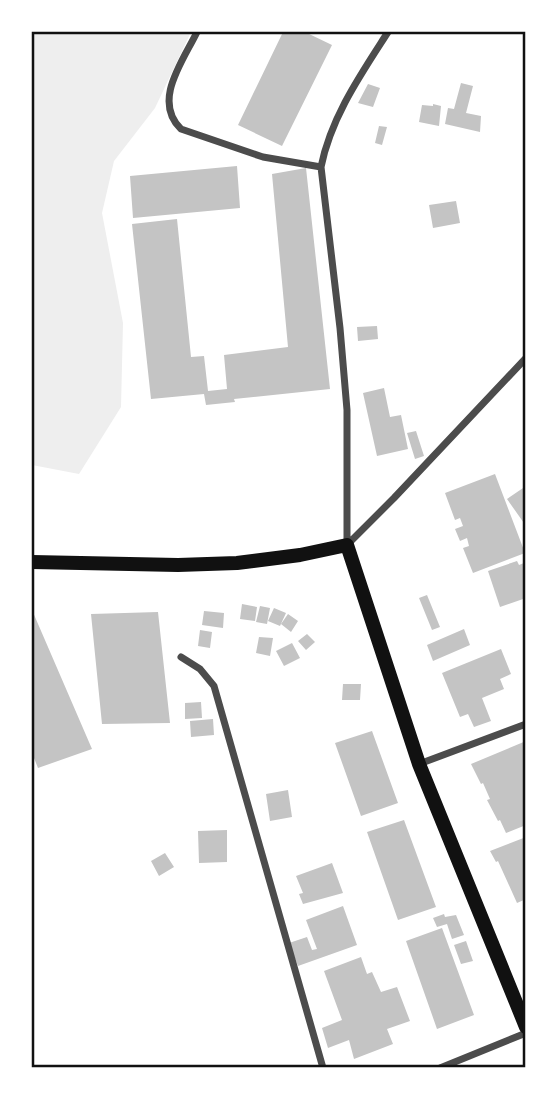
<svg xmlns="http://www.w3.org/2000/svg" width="557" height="1099" font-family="Karla,sans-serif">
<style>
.green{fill:#eee}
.building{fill:#c4c4c4}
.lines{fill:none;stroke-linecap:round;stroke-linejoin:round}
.minor{stroke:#4c4c4c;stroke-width:7}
.secondary{stroke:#111;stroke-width:14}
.neatline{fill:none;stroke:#111;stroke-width:2.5}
</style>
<rect width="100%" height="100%" fill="#fff"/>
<path class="green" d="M 32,32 L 191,32 L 155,108 L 114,161 L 102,213 L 123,323 L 121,407 L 79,474 L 32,465 Z"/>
<path class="building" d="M 283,32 L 305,32 L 332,45 L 282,146 L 238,125 Z
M 461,83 L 473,86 L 466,113 L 481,116 L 480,132 L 445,124 L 448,108 L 454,109 Z
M 368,84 L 380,88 L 373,107 L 358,103 Z
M 433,104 L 441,106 L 439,126 L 419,122 L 422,105 L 433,106 Z
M 379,126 L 387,127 L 382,145 L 375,143 Z
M 237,166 L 240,208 L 133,218 L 130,176 Z
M 306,168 L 330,389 L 234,399 L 235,402 L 206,405 L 204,394 L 151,399 L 132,224 L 177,219 L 191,357 L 204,356 L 208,391 L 227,389 L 224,355 L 288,347 L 272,174 Z
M 456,201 L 460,223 L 433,228 L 429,205 Z
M 377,326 L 378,339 L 358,341 L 357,327 Z
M 384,388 L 390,417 L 401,415 L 408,449 L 377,456 L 363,393 Z
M 416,431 L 424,456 L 415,459 L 407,433 Z
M 495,474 L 525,553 L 473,573 L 463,548 L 469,546 L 467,538 L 460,541 L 455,529 L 463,526 L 460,518 L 455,520 L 445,493 Z
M 526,486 L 526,526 L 507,499 Z
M 517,561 L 519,565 L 524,563 L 526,569 L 526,598 L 500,607 L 488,571 Z
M 427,595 L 440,627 L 432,630 L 419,598 Z
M 242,604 L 257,607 L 255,621 L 240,619 Z
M 260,606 L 270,608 L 267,624 L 256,622 Z
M 274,608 L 286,613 L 280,626 L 268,621 Z
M 32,610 L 92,749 L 38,768 L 32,753 Z
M 204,611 L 224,613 L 223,628 L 202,625 Z
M 158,612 L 170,723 L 102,724 L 91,614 Z
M 288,614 L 298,621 L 291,632 L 281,624 Z
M 464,629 L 470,645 L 433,661 L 427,645 Z
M 200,630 L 212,632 L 210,648 L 198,646 Z
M 307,634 L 315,642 L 306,650 L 298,641 Z
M 259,637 L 273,638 L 270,656 L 256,653 Z
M 292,643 L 300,658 L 284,666 L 276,651 Z
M 501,649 L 511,674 L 500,679 L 504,689 L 482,698 L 491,721 L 474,727 L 468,714 L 460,717 L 442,673 Z
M 343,684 L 361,684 L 360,700 L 342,700 Z
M 201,702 L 202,718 L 185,719 L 185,703 Z
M 213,719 L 214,735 L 191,737 L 190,721 Z
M 372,731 L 398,803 L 361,816 L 335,743 Z
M 526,741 L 526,825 L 506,833 L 500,820 L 498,821 L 487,800 L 490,799 L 483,783 L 481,784 L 471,764 Z
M 288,790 L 292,817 L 270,821 L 266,794 Z
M 404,820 L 436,907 L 398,920 L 367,832 Z
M 227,830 L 227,862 L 199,863 L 198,831 Z
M 526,837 L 526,899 L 517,903 L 498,861 L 496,862 L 490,851 Z
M 165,853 L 174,867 L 159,876 L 151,861 Z
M 332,863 L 343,893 L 303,904 L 299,894 L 303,893 L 296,876 Z
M 343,906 L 357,945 L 298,966 L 289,943 L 307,937 L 312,950 L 317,949 L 306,920 Z
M 444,914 L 445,917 L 456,915 L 464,935 L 452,939 L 447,924 L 437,927 L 433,918 Z
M 442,928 L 474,1015 L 437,1029 L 406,941 Z
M 466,941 L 473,961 L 461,964 L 454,945 Z
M 361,957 L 367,974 L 372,972 L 381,992 L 397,987 L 410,1021 L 387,1029 L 393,1044 L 354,1059 L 349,1040 L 328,1048 L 322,1028 L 342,1020 L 324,971 Z"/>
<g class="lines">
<path class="minor" d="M 197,32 C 183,61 152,101 181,129 L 263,157 L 321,167
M 347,545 L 347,410 L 340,328 L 321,167 C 331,117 361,74 388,32
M 347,545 L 394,498 L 526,358
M 181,657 L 200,669 L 214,686 L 323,1068
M 419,764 L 526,724
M 440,1068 L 526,1033"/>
<path class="secondary" d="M 32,562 L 178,565 L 237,563 L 300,555 L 347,545 L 419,764 L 526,1027"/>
</g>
<rect width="557" height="1099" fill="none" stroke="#ffffff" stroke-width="66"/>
<rect x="33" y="33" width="491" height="1033" class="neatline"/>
</svg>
